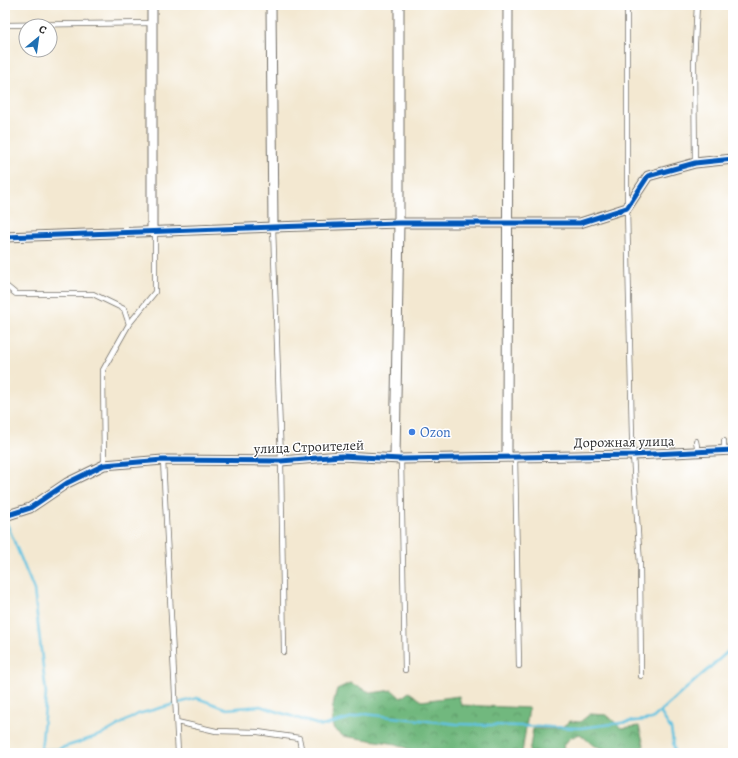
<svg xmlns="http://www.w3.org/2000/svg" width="738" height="758" font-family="Alegreya,serif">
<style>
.forest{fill:url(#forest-crowns);stroke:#4e7254}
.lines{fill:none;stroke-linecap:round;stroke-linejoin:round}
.stream{stroke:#61c2e0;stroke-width:2.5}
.lane-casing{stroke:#716d65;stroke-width:6}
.street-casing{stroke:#716d65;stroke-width:11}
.lane{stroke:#fff;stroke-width:4.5}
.street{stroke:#fff;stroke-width:9}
.cycleway-casing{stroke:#fff;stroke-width:8}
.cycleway{stroke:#0057b8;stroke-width:5}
.shop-dot{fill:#3f7fe0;stroke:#fff;stroke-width:1.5}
.labels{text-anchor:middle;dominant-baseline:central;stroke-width:3;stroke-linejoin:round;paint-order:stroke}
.shop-label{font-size:14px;fill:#366cbe;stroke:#fff;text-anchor:start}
.street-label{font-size:14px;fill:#2b2b2b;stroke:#fff}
</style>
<defs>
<pattern id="forest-crowns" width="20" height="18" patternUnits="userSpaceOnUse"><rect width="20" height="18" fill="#71b87e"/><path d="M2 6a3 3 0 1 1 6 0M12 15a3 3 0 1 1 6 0" fill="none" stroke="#5d9667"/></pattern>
</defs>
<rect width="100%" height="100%" fill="#fff"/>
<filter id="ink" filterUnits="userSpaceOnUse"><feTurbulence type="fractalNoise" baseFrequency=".025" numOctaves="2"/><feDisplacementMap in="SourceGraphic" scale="8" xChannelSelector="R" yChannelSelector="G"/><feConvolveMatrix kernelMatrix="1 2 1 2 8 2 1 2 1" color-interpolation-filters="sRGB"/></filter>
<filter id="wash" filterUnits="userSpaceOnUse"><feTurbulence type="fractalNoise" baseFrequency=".012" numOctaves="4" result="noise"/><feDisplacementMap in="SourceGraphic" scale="16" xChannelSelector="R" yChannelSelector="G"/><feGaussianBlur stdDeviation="0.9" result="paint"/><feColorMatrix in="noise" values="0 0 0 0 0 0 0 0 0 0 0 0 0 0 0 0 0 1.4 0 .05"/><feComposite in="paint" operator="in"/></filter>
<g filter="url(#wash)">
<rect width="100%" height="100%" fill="#f3e8d1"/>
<path class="forest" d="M 350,683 L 372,693 L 392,690 L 401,698 L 409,692 L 422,701 L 459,696 L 461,705 L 529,708 L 522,753 L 410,753 L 410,750 L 397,744 L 343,736 L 333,728 C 331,714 333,702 337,689 Z
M 590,714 L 607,715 L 621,728 L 639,726 L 644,745 L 640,753 L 620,753 L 594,746 L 580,734 L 570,738 L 563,746 L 566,753 L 529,753 L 533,729 L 559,729 L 570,721 L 580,722 Z"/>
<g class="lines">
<path class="stream" d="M 5,519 L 34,590 L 46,693 L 41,753
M 660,712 L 671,729 L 675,753
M 41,750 L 58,749 L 77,743 L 103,734 L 138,714 L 197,698 L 227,709 L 260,706 L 322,726 L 364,714 L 457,724 L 580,728 L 652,719 L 733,647"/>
</g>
</g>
<g filter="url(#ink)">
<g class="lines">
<defs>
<path id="lane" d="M 627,5 L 627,208 L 632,438 L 640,565 L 641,676
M 5,25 L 152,23
M 695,163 L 694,62 L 697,5
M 273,227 L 281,461 L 284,652
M 5,285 L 16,294 L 93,294 L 124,309 L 129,324
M 696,441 L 698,452
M 724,441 L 724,451
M 515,456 L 519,666
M 401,459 L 405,670
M 163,460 L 178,753
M 104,465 L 103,370 L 129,324 L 155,292 L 155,231
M 177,722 L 216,731 L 258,732 L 299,738 L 302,753"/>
<path id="street" d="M 152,5 L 152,230
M 271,5 L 273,227
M 5,237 L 273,227 L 399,223 L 580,223 L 627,208 L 648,176 L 695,163 L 733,159
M 507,457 L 508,5
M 395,458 L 399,223 L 399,5
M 5,516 L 30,508 L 67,483 L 104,465 L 163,460 L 281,461 L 341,456 L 401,459 L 634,455 L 733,450"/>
</defs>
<use href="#lane" class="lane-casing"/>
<use href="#street" class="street-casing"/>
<use href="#lane" class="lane"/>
<use href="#street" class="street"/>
<defs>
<path id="cycleway" d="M 5,237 L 273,227 L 399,223 L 580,223 L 627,208 L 648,176 L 695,163 L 733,159
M 5,516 L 30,508 L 67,483 L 104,465 L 163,460 L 281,461 L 341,456 L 401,459 L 634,455 L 733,450"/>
</defs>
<use href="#cycleway" class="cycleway-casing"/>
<use href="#cycleway" class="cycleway"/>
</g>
</g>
<circle class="shop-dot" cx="412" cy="432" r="4"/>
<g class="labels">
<g class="shop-label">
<text x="420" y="432">Ozon</text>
</g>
<g class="street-label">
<text transform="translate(624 442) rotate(-1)">Дорожная улица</text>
<text transform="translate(309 447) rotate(-2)">улица Строителей</text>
</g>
</g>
<rect width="738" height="758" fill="none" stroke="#fff" stroke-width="20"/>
<g transform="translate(38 38) rotate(29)"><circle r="19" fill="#ffffff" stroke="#aaaaaa"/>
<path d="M0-3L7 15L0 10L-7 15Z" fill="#1f6fb2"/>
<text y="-6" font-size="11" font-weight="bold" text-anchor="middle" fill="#2b2b2b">С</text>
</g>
</svg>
